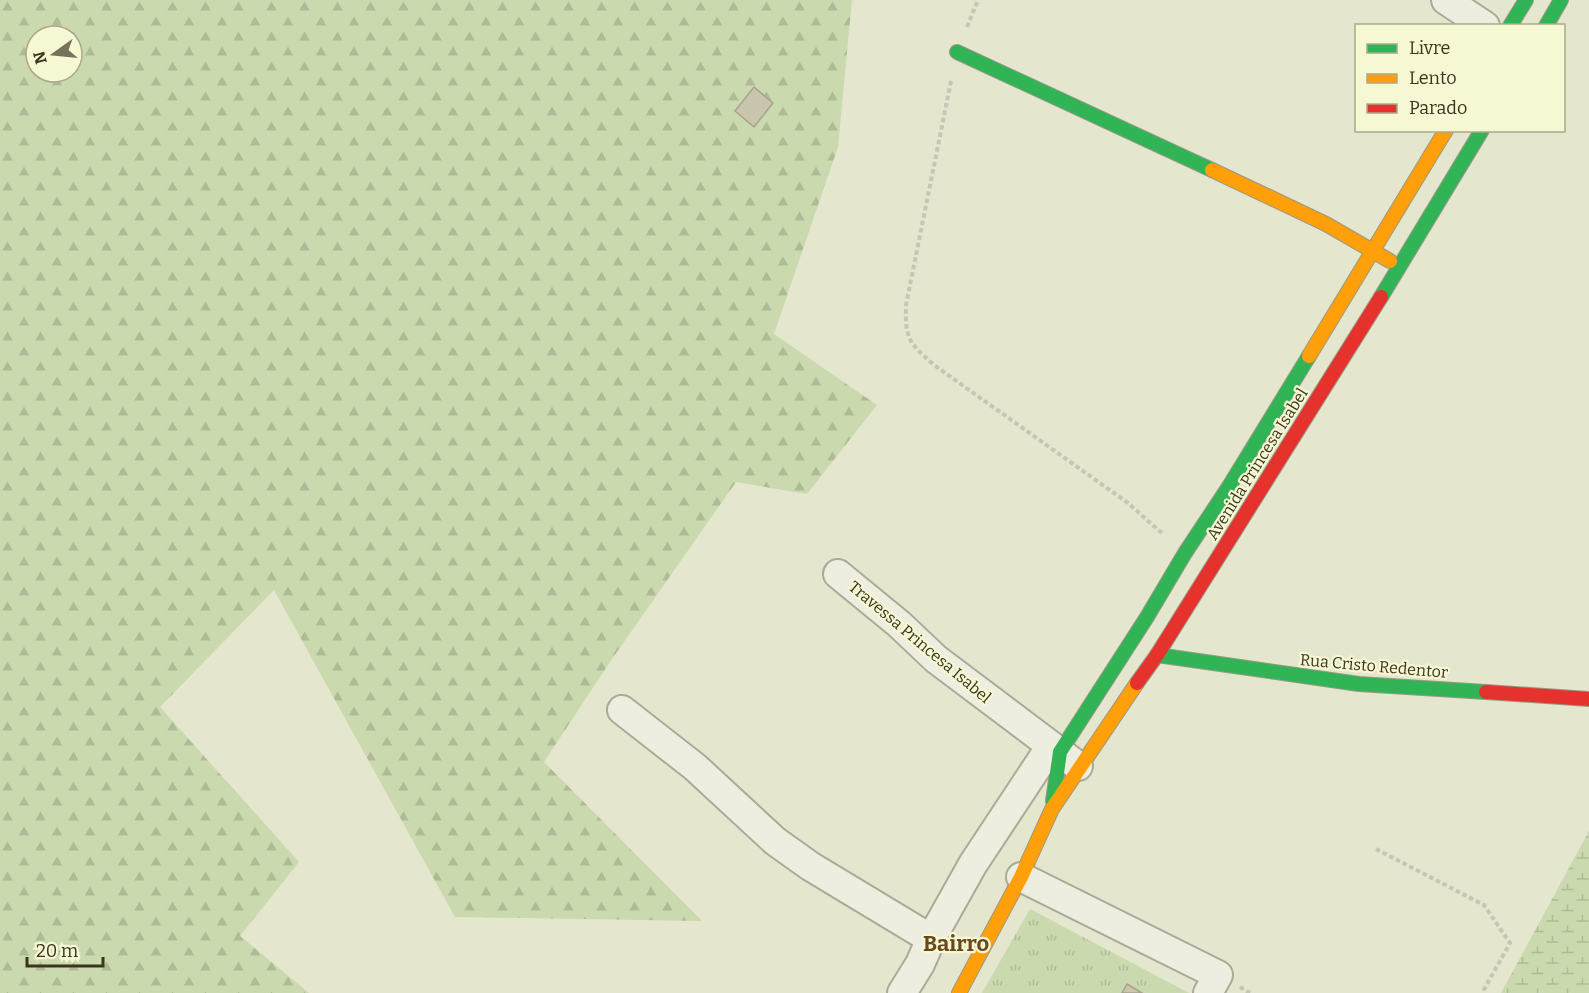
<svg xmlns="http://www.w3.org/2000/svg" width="1589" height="993" font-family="Bitter,serif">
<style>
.grass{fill:url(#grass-tufts)}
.forest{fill:url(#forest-firs);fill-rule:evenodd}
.wetland{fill:url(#wetland-marsh)}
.building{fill:#cac6ae;stroke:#a6a28d;stroke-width:1.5}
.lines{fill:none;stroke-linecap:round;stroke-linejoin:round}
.street-casing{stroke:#abaa97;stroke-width:32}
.fast-casing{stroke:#9a9986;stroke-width:16}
.slow-casing{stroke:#9a9986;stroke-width:16}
.jam-casing{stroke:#9a9986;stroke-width:16}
.path{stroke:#c6c5b6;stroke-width:4;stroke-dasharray:4.5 3;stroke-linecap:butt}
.street{stroke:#edeedf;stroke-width:28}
.fast{stroke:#30b455;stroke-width:14}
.slow{stroke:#ff9f0a;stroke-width:14}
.jam{stroke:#e5322d;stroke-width:14}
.labels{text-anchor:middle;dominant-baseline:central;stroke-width:4.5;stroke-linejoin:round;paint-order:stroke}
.street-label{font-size:16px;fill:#3b351e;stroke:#f6f7d3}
.district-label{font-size:22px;font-weight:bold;fill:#6a461b;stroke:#f6f7d3}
</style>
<defs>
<pattern id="grass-tufts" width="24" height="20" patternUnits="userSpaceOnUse" patternTransform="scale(1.5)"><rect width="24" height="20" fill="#cbd9af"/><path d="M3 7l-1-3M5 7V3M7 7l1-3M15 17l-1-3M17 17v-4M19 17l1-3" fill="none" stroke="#afbb96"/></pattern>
<pattern id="forest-firs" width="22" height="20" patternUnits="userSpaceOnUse" patternTransform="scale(1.5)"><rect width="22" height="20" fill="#cbd9af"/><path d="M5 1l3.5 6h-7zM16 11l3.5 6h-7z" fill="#afbb96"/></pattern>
<pattern id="wetland-marsh" width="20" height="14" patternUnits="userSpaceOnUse" patternTransform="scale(1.5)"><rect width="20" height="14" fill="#cbd9af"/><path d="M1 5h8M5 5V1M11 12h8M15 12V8" fill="none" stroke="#afbb96"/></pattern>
</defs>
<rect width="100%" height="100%" fill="#e5e6ce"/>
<path class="grass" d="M 1030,909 L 1189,993 L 982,993 Z"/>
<path class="forest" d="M 0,0 L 852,0 L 838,147 L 774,334 L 877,405 L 807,494 L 736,482 L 612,659 L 544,762 L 702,921 L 455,917 L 274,590 L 160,707 L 299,862 L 240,936 L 309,993 L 0,993 ZM 36,36 L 72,36 L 72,72 L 36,72 Z"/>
<path class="wetland" d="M 1589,831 L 1589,993 L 1501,993 Z"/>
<path class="building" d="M 754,87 L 773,103 L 754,127 L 735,111 Z
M 1127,984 L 1142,993 L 1122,993 Z"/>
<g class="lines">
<defs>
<path id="street" d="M 1446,0 L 1485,26
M 838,574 L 899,624 L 936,659 L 1078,766
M 622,710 L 695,767 L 775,841 L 810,866 L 931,939
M 1021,877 L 1218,975 L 1208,993
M 902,993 L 920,964 L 931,939 L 973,864 L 1051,746"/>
<path id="fast" d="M 1510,26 L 1526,0
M 1546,26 L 1561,0
M 957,52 L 1212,170
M 1381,297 L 1482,130
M 1157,655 L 1359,684 L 1486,692
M 1053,801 L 1060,752 L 1147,617 L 1185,553 L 1230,485 L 1309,356"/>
<path id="slow" d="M 1212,170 L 1326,224 L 1390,261
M 1309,356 L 1446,130
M 959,993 L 1021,877 L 1052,809 L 1137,683"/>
<path id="jam" d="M 1137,683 L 1157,655 L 1381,297
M 1486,692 L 1589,699"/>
</defs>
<use href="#street" class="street-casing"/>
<use href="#fast" class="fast-casing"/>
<use href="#slow" class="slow-casing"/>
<use href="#jam" class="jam-casing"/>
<path class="path" d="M 967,27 L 978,0
M 951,81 L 906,305 C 905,339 909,343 934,365 L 1128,503 L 1164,535
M 1376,849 L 1484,905 L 1510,943 L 1482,993
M 1240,987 L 1250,993"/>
<use href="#street" class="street"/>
<use href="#fast" class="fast"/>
<use href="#slow" class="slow"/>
<use href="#jam" class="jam"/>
</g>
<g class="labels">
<g class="street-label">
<text transform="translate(1257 464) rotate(-58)">Avenida Princesa Isabel</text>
<text transform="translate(920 642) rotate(40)">Travessa Princesa Isabel</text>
<text transform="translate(1374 666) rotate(5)">Rua Cristo Redentor</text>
</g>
<g class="district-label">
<text x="956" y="943">Bairro</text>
</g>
</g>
<rect x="1355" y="24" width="210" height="108" fill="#f6f7d3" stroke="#aba98b" stroke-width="1.5"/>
<rect x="1367" y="44" width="30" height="9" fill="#30b455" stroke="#aba98b" stroke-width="1.5"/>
<text x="1409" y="54" font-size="18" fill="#3b351e">Livre</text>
<rect x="1367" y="74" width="30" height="9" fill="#ff9f0a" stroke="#aba98b" stroke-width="1.5"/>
<text x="1409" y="84" font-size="18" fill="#3b351e">Lento</text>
<rect x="1367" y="104" width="30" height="9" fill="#e5322d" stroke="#aba98b" stroke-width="1.5"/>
<text x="1409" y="114" font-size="18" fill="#3b351e">Parado</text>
<g transform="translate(54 54) rotate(255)"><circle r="28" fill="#f6f7d3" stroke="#aba98b" stroke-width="1.5"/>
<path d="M0-4.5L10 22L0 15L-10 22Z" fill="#76735c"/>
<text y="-9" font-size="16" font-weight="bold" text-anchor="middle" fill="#3b351e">N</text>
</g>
<path d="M27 957v9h76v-9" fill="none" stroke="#3b351e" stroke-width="3"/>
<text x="36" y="957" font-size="18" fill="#3b351e" stroke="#f6f7d3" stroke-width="4.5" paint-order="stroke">20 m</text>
</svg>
